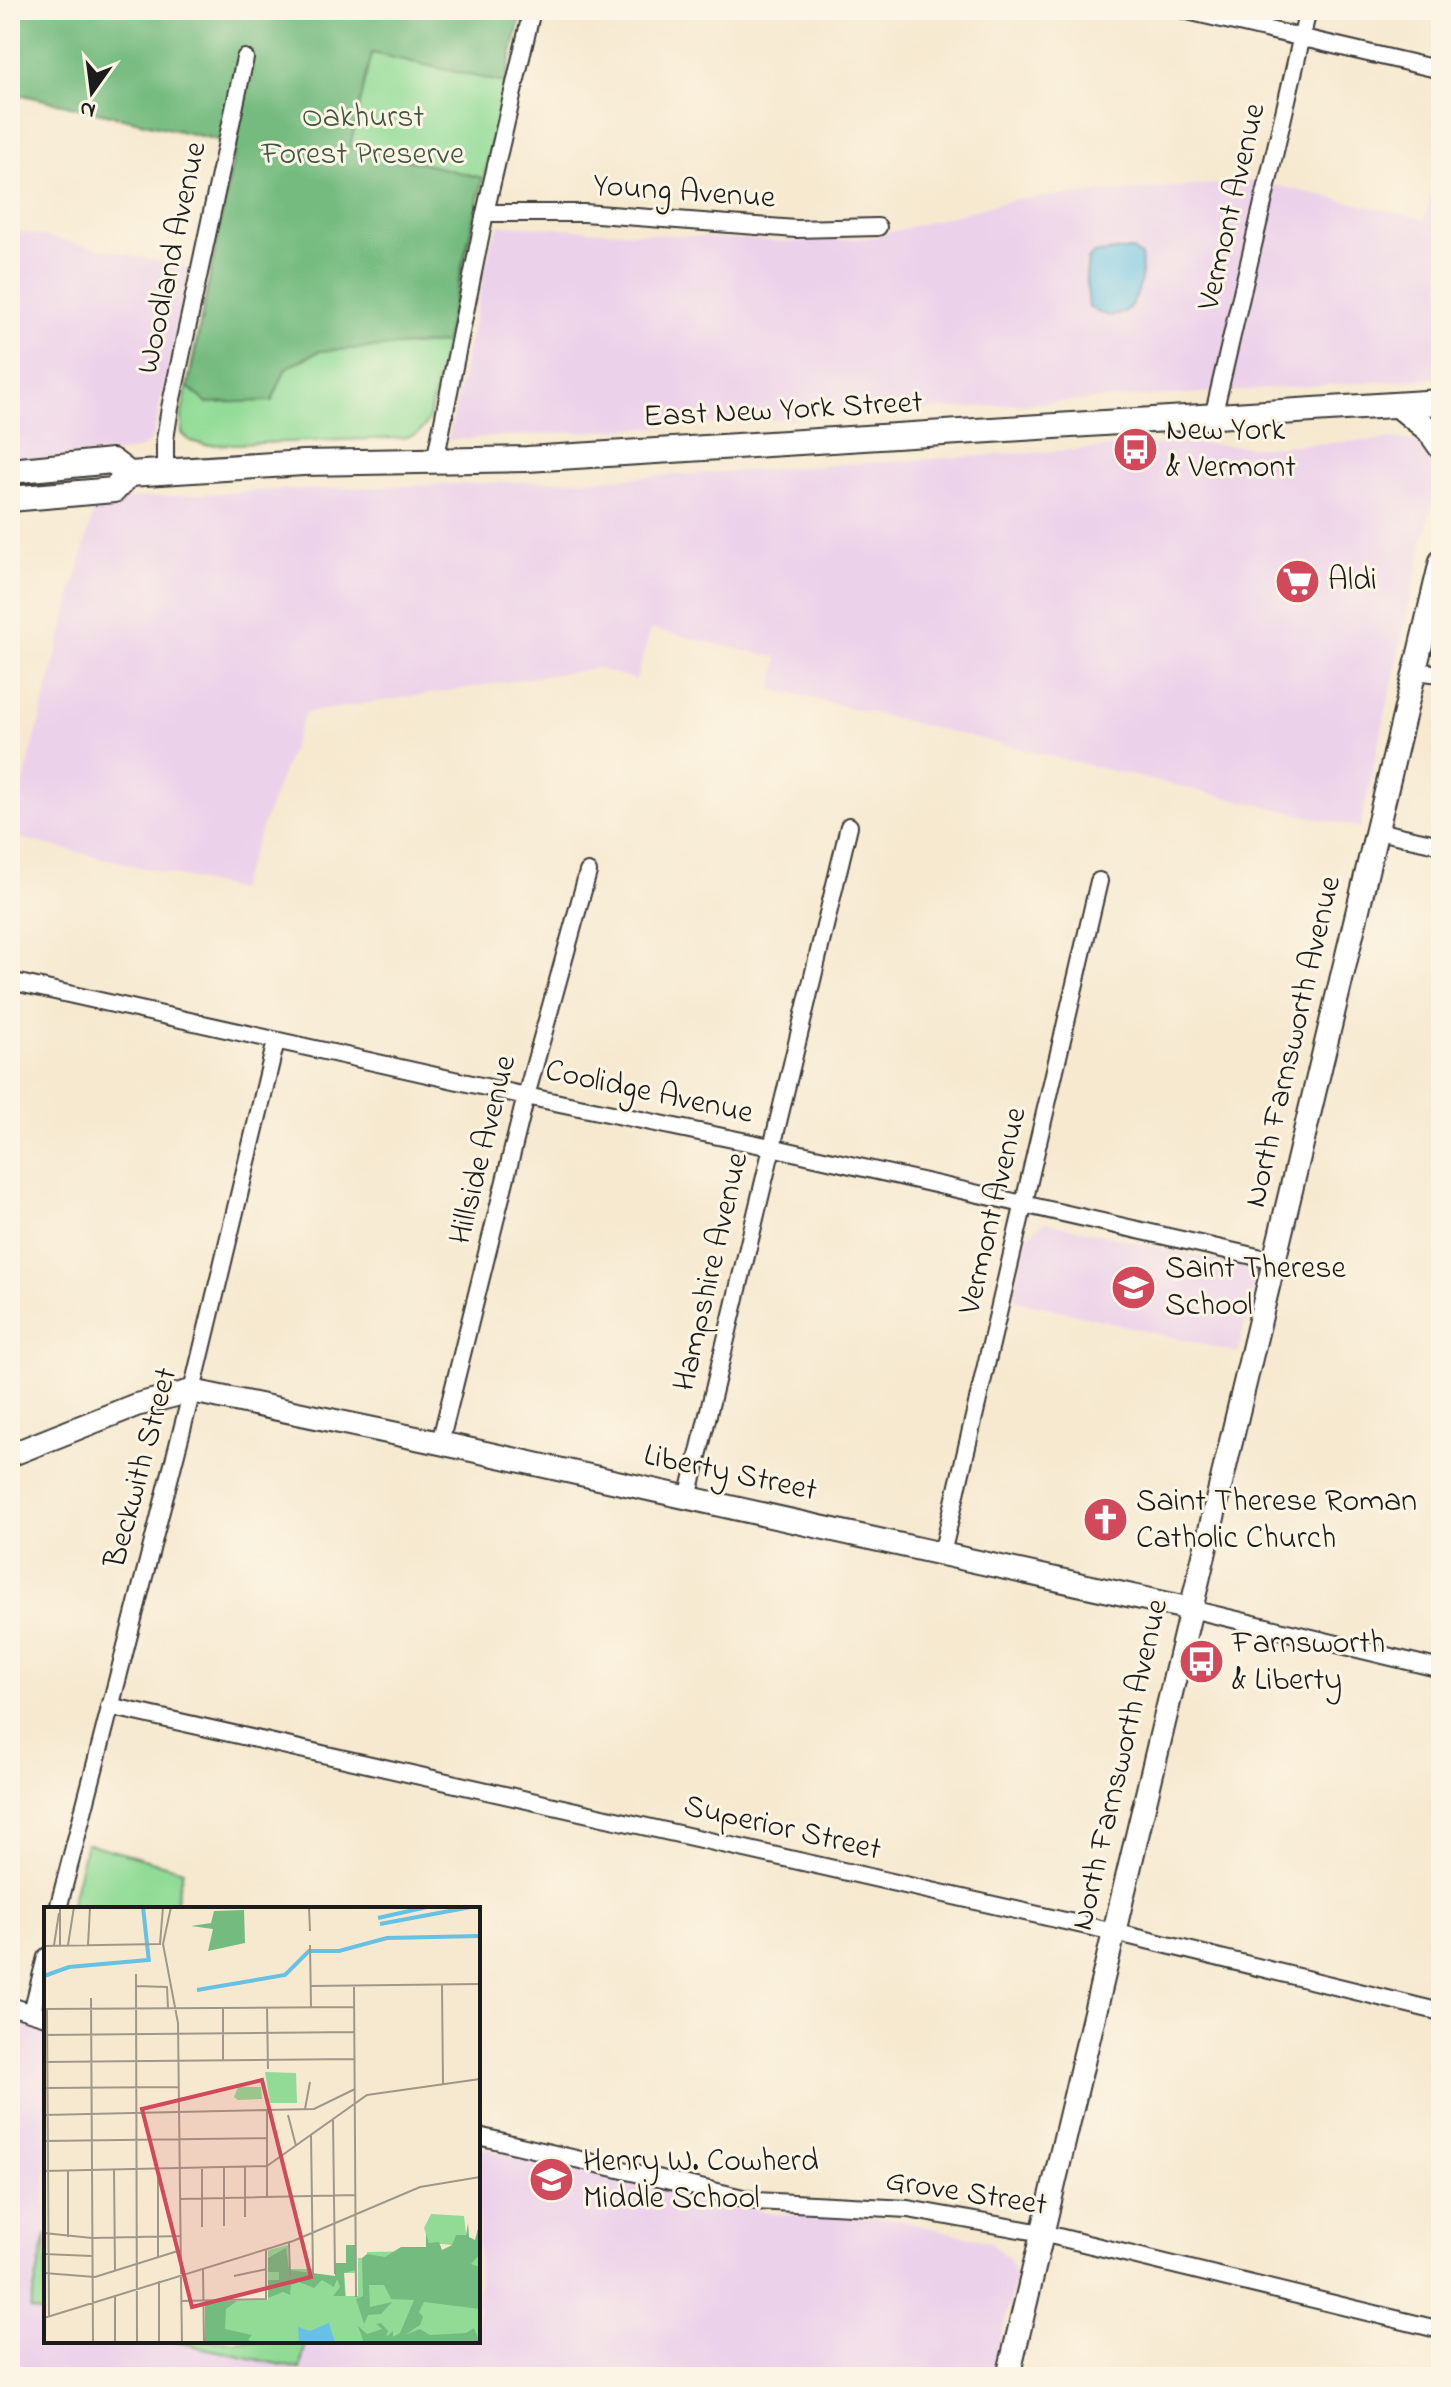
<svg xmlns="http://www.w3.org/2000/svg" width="1451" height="2387" font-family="'Indie Flower',sans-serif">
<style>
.built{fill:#ecd1ea}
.green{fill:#91db96;stroke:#567c59;stroke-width:2}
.forest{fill:#74bb7f;stroke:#486c4e;stroke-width:2}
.water{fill:#66c1e4;stroke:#416e80;stroke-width:2}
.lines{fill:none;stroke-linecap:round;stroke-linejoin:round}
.street-casing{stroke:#3d3b37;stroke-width:20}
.secondary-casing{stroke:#3d3b37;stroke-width:26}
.primary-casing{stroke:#3d3b37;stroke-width:28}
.street{stroke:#fff;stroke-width:16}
.secondary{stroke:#fff;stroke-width:22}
.primary{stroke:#fff;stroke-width:24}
.labels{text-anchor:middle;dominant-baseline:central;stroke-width:6;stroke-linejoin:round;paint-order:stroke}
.park-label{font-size:32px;fill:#3f5541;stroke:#fcf5e5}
.street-label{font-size:32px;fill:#1c1c1c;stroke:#fcf5e5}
.poi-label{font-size:32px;fill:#1c1c1c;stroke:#fcf5e5;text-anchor:start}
.inset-river{fill:none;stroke:#66c1e4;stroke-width:4}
.inset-road{fill:none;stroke:#9f9788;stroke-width:2}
.view{fill:#d1495b;fill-opacity:0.15;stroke:#d1495b;stroke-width:4}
.inset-edge{fill:none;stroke:#1c1c1c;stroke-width:4}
</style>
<rect width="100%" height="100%" fill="#fcf5e5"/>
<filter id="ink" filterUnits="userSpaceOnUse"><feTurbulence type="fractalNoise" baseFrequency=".0125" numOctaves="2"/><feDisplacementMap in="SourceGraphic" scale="16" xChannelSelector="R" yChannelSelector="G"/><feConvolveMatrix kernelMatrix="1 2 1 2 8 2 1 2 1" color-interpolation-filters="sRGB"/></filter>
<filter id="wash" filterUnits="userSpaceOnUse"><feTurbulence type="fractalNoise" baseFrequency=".006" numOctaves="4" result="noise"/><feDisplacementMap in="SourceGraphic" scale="32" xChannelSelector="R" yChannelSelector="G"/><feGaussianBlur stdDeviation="1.8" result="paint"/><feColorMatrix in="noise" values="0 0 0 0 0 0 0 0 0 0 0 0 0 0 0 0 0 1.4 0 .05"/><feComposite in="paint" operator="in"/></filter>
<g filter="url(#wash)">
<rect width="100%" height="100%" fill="#f6e9d0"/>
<path class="built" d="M 1257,181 L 1424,219 L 1433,191 L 1441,189 L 1441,378 L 448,440 L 492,239 L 501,225 L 790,242 L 868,238 L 1016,199 Z
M 10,229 L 190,268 L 153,436 L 146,445 L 137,450 L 10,462 Z
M 1398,439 L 1414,441 L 1431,450 L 1440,467 L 1360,828 L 1108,770 L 773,689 L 778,658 L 651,629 L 636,680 L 596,668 L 305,713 L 238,890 L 10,836 L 96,501 L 255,491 L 611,479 L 1183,443 L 1261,447 Z
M 1046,1222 L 1245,1267 L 1251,1270 L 1256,1276 L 1238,1353 L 1013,1299 L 1026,1236 Z
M 10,2018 L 46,2031 L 46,2341 L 478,2341 L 478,2147 L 773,2214 L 894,2219 L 990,2242 L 1010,2260 L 1015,2280 L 992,2377 L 10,2377 Z"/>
<path class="green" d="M 10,10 L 522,10 L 428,421 C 420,434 414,437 399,438 L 206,445 L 190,441 L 182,433 L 182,413 L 236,144 L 10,92 Z
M 86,1843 L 183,1870 L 174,1909 L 70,1909 Z
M 46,2234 L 46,2314 L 30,2310 Z
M 172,2341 L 306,2341 L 300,2369 Z"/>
<path class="forest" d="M 10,10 L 522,10 L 505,83 L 372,53 L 350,146 L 483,178 L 444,343 L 320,351 L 286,368 L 272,401 L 207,403 L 188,387 L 236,144 L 10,92 Z
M 1221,10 L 1295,10 L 1286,22 L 1272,22 Z"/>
<path class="water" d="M 1122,250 L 1132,250 L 1141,256 C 1145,289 1129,335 1089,307 L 1086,277 L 1088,259 L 1093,254 Z"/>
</g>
<g filter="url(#ink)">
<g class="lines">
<defs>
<path id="street" d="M 1183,10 L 1441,70
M 485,213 L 584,213 L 796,229 L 878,227
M 1213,417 L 1308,10
M 435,461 L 485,213 L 532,10
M 165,471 L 165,439 L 170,408 L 245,58
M 1414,671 L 1441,674
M 1377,831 L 1441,845
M 10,981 L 526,1096 L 771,1147 L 1275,1261
M 440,1443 L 526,1096 L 588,872
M 688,1498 L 849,826
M 942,1554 L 1099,881
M 1191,1609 L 1441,1669
M 109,1706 L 1114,1932 L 1441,2012
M 58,1909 L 192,1391 L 276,1041
M 10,2006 L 46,2017
M 32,2012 L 46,1957
M 478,2136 L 756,2201 L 908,2209 L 1042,2233 L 1441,2330"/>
<path id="secondary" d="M 10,1455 L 136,1405 L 192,1391 L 440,1443 L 1191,1609
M 1008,2377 L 1441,561"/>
<path id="primary" d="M 1398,405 L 1429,430 L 1441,447
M 10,471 L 112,461 L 129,474 L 303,463 L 527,459 L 1441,402
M 10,499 L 114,490 L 129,474"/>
</defs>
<use href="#street" class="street-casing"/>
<use href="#secondary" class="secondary-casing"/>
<use href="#primary" class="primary-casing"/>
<use href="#street" class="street"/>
<use href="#secondary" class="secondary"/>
<use href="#primary" class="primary"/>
</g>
</g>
<defs>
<symbol id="bus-disc" viewBox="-11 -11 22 22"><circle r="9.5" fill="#d1495b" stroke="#fcf5e5"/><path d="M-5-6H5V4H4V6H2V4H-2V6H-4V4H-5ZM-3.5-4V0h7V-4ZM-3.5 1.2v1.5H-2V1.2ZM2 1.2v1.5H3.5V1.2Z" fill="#fff"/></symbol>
<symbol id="supermarket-disc" viewBox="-11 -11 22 22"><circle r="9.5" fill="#d1495b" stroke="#fcf5e5"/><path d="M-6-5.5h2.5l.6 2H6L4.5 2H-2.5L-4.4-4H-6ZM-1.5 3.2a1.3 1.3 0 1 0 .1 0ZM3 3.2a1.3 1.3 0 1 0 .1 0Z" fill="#fff"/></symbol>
<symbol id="school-disc" viewBox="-11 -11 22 22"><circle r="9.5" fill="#d1495b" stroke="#fcf5e5"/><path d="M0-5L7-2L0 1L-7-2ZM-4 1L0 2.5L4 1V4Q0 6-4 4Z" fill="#fff"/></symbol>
<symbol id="church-disc" viewBox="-11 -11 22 22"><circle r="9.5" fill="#d1495b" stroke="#fcf5e5"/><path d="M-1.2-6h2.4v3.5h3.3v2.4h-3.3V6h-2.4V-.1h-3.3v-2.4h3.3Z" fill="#fff"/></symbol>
</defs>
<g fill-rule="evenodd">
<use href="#bus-disc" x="1110" y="424" width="51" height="51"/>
<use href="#supermarket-disc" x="1272" y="556" width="51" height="51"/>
<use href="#school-disc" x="1108" y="1262" width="51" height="51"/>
<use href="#church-disc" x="1080" y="1494" width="51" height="51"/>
<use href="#bus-disc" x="1176" y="1636" width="51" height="51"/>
<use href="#school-disc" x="526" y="2154" width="51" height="51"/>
</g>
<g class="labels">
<g class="park-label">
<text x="363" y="118">Oakhurst<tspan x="363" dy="37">Forest Preserve</tspan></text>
</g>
<g class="street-label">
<text transform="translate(684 193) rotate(4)">Young Avenue</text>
<text transform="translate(1233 207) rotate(-77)">Vermont Avenue</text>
<text transform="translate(173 258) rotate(-78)">Woodland Avenue</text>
<text transform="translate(783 411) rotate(-3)">East New York Street</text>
<text transform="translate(1294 1042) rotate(-77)">North Farnsworth Avenue</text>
<text transform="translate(649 1093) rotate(12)">Coolidge Avenue</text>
<text transform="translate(484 1150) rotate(-76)">Hillside Avenue</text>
<text transform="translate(994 1211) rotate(-77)">Vermont Avenue</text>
<text transform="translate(712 1272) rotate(-77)">Hampshire Avenue</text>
<text transform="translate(142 1468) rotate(-75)">Beckwith Street</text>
<text transform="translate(730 1474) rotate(12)">Liberty Street</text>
<text transform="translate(1121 1765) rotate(-77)">North Farnsworth Avenue</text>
<text transform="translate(782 1829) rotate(13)">Superior Street</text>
<text transform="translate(966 2194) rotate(9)">Grove Street</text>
</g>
<g class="poi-label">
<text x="1166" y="431">New York<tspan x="1166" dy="37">&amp; Vermont</tspan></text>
<text x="1328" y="581">Aldi</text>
<text x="1165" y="1269">Saint Therese<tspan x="1165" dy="37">School</tspan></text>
<text x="1136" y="1502">Saint Therese Roman<tspan x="1136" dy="37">Catholic Church</tspan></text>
<text x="1232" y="1644">Farnsworth<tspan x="1232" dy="37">&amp; Liberty</tspan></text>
<text x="583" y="2162">Henry W. Cowherd<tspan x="583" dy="37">Middle School</tspan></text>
</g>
</g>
<g transform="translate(44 1907)">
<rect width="436" height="436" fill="#f6e9d0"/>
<path d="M 221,165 L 252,166 L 253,196 L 226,196 ZM 194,180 L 217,180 L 218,192 L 194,193 L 190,190 ZM 387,307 L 420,309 L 422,327 L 408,338 L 385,336 L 380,321 ZM 244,338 L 245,362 L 268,362 L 269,369 L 291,369 L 291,356 L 302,356 L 302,345 L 312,366 L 300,366 L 302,389 L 314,389 L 314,351 L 323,351 L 323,345 L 436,343 L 436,436 L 161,436 L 162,394 L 224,393 L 224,343 Z" fill="#91db96"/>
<path d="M 200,3 L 201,36 L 164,44 L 169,22 L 147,19 L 167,16 L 170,4 ZM 436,314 L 436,347 L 427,357 L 436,360 L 436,402 L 380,395 L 375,405 L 379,410 L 376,418 L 361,428 L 376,422 L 386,428 L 422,426 L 430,421 L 436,436 L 320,436 L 314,419 L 323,427 L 338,422 L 332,417 L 337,416 L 344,424 L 342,430 L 349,424 L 349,430 L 356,426 L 370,393 L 347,392 L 340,378 L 325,378 L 326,400 L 348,395 L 337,407 L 324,408 L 320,417 L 312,392 L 319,389 L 318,351 L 323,347 L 341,350 L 357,340 L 382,340 L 382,326 L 385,336 L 395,335 L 398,343 L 408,338 L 412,328 L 422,328 L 424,316 L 425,330 L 431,333 ZM 302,338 L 312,338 L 312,363 L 300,366 L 301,389 L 289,389 L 296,380 L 293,372 L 290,380 L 278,373 L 270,381 L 255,375 L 247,378 L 246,388 L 239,385 L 224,391 L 224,373 L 235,373 L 235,365 L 224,365 L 224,351 L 242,341 L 245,363 L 291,369 L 291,356 L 302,356 ZM 161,394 L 193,394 L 182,402 L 181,422 L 208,428 L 204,433 L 212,436 L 161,435 Z" fill="#74bb7f"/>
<path d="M 285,416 L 291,436 L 255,436 L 254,420 L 266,424 Z" fill="#66c1e4"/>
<path class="inset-river" d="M 99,0 L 105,55M 334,11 L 383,0M 336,17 L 427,0M 0,69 L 25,60 L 104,53M 153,83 L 241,68 L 265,44 L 295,44 L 343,31 L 436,29"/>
<path class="inset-road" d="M 16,0 L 16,38M 127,0 L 119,37 L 134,116 L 137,367M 265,0 L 266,24M 10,38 L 15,6M 24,38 L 30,0M 44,38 L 46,0M 266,38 L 267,100M 0,39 L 116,37 L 119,0M 92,67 L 93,436M 398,78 L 399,177M 92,79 L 123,80 L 124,101M 266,79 L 436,77M 310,80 L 312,390M 47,91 L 49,436M 223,100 L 224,162M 179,101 L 179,153M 0,102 L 310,100M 3,103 L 5,409M 0,128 L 311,125M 0,155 L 311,152M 0,181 L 134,180M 261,202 L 266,175M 0,208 L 270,202 L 311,182M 244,208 L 252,239M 289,213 L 291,367M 267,228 L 269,368M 0,234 L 223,231M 180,261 L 180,319M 114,262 L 114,350M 158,262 L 158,320M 70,263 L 71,363M 0,264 L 223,259 L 323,188 L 436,172M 24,264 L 24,330M 223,289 L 223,204M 136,292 L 312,288M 201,310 L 201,260M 0,326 L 48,331 L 137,329M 245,336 L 246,370M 0,347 L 48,349M 159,362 L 160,436M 0,366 L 51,370 L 137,343M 190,369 L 223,362M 137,370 L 138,436M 115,374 L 115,436M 71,390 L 71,436M 137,394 L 222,392 L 222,343M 0,411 L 249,334 L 376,280 L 436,270"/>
<path class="view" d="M 218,173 L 267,370 L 148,400 L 98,202 Z"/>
<rect width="436" height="436" class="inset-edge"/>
</g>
<rect width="1451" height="2387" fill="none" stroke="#fcf5e5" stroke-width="40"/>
<g transform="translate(92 92) rotate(194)" stroke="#fcf5e5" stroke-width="6" paint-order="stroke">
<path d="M0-6L14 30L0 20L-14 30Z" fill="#1c1c1c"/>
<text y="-12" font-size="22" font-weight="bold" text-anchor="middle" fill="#1c1c1c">N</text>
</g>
</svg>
